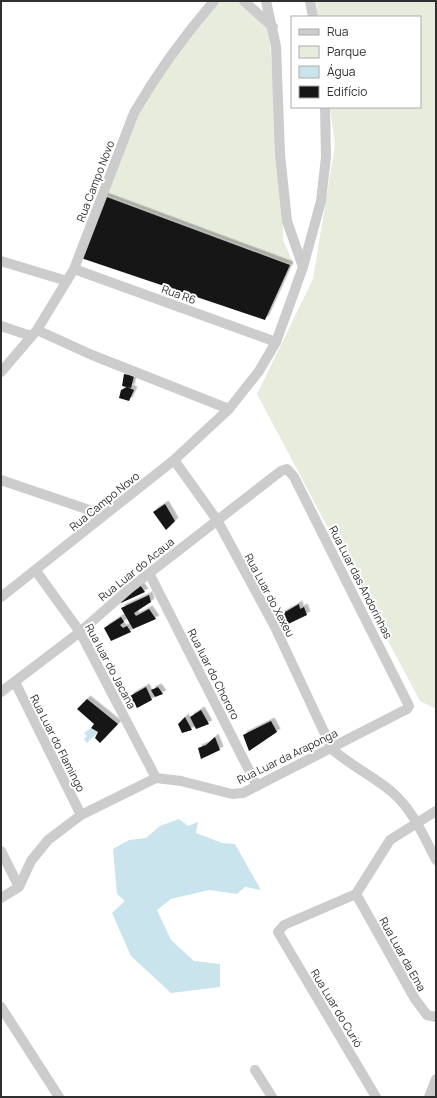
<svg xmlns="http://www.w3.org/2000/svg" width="437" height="1098" font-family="Manrope,sans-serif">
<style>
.green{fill:#e8ecdd}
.water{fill:#c9e4ec}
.building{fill:#161616;filter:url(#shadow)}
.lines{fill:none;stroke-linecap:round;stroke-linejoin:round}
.minor{stroke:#ccc;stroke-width:10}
.labels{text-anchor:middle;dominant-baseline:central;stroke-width:4;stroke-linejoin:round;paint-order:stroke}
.street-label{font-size:11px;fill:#2f2f2f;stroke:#fff}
</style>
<defs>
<filter id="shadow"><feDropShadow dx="3.5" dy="-3.5" stdDeviation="0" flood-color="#0004"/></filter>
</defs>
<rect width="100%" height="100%" fill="#fff"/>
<path class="green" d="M 217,1 L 242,1 L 269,30 L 283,219 L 283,240 L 294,265 L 107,195 L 138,115 L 151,90 Z
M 316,1 L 436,1 L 436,709 L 420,701 L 257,394 L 313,279 L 335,145 L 330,107 L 420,107 L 420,17 L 318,17 Z"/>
<path class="water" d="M 91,728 L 98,732 L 87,743 L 84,739 L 87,736 L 84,733 Z
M 179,819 L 188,826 L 198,822 L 196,833 L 222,843 L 235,844 L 261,890 L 245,887 L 237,894 L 209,890 L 171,899 L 157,910 L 171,940 L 194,961 L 220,964 L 220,987 L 171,993 L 131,956 L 112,913 L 125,901 L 117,894 L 113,849 L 129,840 L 146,838 L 160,826 Z"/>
<path class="building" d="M 104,196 L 290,265 L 265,320 L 81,258 Z
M 124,374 L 134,376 L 131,388 L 122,386 Z
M 127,387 L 134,390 L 129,401 L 119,398 L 121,390 Z
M 165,504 L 175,521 L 166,530 L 153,512 Z
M 140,585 L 145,592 L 121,603 L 118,599 Z
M 149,595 L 151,602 L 134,613 L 136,616 L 149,609 L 156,619 L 133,629 L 121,608 Z
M 299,604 L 300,609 L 304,607 L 307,615 L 286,625 L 280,615 Z
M 121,617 L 124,622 L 120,625 L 123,628 L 127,626 L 131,632 L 111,641 L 104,628 Z
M 146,687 L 152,700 L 137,708 L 130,696 Z
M 158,687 L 163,694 L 155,697 L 151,690 Z
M 87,699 L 118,724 L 100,743 L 95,738 L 98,732 L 91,728 L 94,724 L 77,709 Z
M 201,710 L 209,724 L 196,729 L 190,717 Z
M 185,717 L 192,730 L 182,733 L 178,724 Z
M 271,721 L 277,732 L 249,751 L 243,735 Z
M 215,737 L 220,750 L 201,759 L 198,748 L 206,745 Z"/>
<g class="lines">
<path class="minor" d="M 244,1 L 273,27
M 266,1 L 276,46 L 280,154 L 287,221 L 303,267
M 310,1 L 313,17
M 1,261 L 67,281
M 74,269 L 276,342
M 1,326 L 31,336
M 37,330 L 92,355 L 229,409
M 1,372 L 37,330 L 74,269 L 134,113 C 157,73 184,36 214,1
M 174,460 L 217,520 L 274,625 L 332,749 C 351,766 373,776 392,792 C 413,810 424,837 436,860
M 1,480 L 104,515
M 36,571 L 80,632 L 156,778
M 149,573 L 257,786
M 1,597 L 174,460 L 229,409 L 259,371 L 276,342 L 288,309 L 303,267 L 321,201 L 326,157 L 325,107
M 15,682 L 81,815
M 1,692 L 80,632 L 130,588 L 281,471 L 287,469 L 294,477 L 409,706 L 407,709 L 243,793 L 232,794 L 181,781 L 156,778 L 81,815 L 48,840 L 31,861 L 19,887 L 1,898
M 1,851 L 19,887
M 356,894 L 415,999 L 427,1015 L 436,1017
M 1,1007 L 59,1097
M 255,1070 L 272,1097
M 376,1097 L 278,932 L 284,925 L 356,894 L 390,840 L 436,811
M 429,1097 L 436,1079"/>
</g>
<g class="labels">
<g class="street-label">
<text transform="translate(95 181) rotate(-69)">Rua Campo Novo</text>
<text transform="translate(179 294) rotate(20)">Rua R6</text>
<text transform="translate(104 501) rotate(-39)">Rua Campo Novo</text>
<text transform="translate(136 569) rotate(-39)">Rua Luar do Acaua</text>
<text transform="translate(361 582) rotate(63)">Rua Luar das Andorinhas</text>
<text transform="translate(270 595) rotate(62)">Rua Luar do Xexeu</text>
<text transform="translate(111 666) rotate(62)">Rua luar do Jacana</text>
<text transform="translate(214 674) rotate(63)">Rua luar do Chororo</text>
<text transform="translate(58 743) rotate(63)">Rua Luar do Flamingo</text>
<text transform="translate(287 756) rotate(-26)">Rua Luar da Araponga</text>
<text transform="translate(403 954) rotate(61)">Rua Luar da Ema</text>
<text transform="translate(337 1008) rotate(59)">Rua Luar do Curió</text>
</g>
</g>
<rect width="437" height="1098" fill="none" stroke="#2f2f2f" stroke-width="4"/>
<rect x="291" y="16" width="130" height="92" fill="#ffffff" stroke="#acacac"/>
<rect x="299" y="29" width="20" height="6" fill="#cccccc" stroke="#acacac"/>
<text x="327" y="36" font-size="12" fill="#2f2f2f">Rua</text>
<rect x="299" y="46" width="20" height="12" fill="#e8ecdd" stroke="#acacac"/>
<text x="327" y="56" font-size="12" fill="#2f2f2f">Parque</text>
<rect x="299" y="66" width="20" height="12" fill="#c9e4ec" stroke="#acacac"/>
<text x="327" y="76" font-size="12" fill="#2f2f2f">Água</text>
<rect x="299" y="86" width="20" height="12" fill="#161616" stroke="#acacac"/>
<text x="327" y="96" font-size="12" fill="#2f2f2f">Edifício</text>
</svg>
